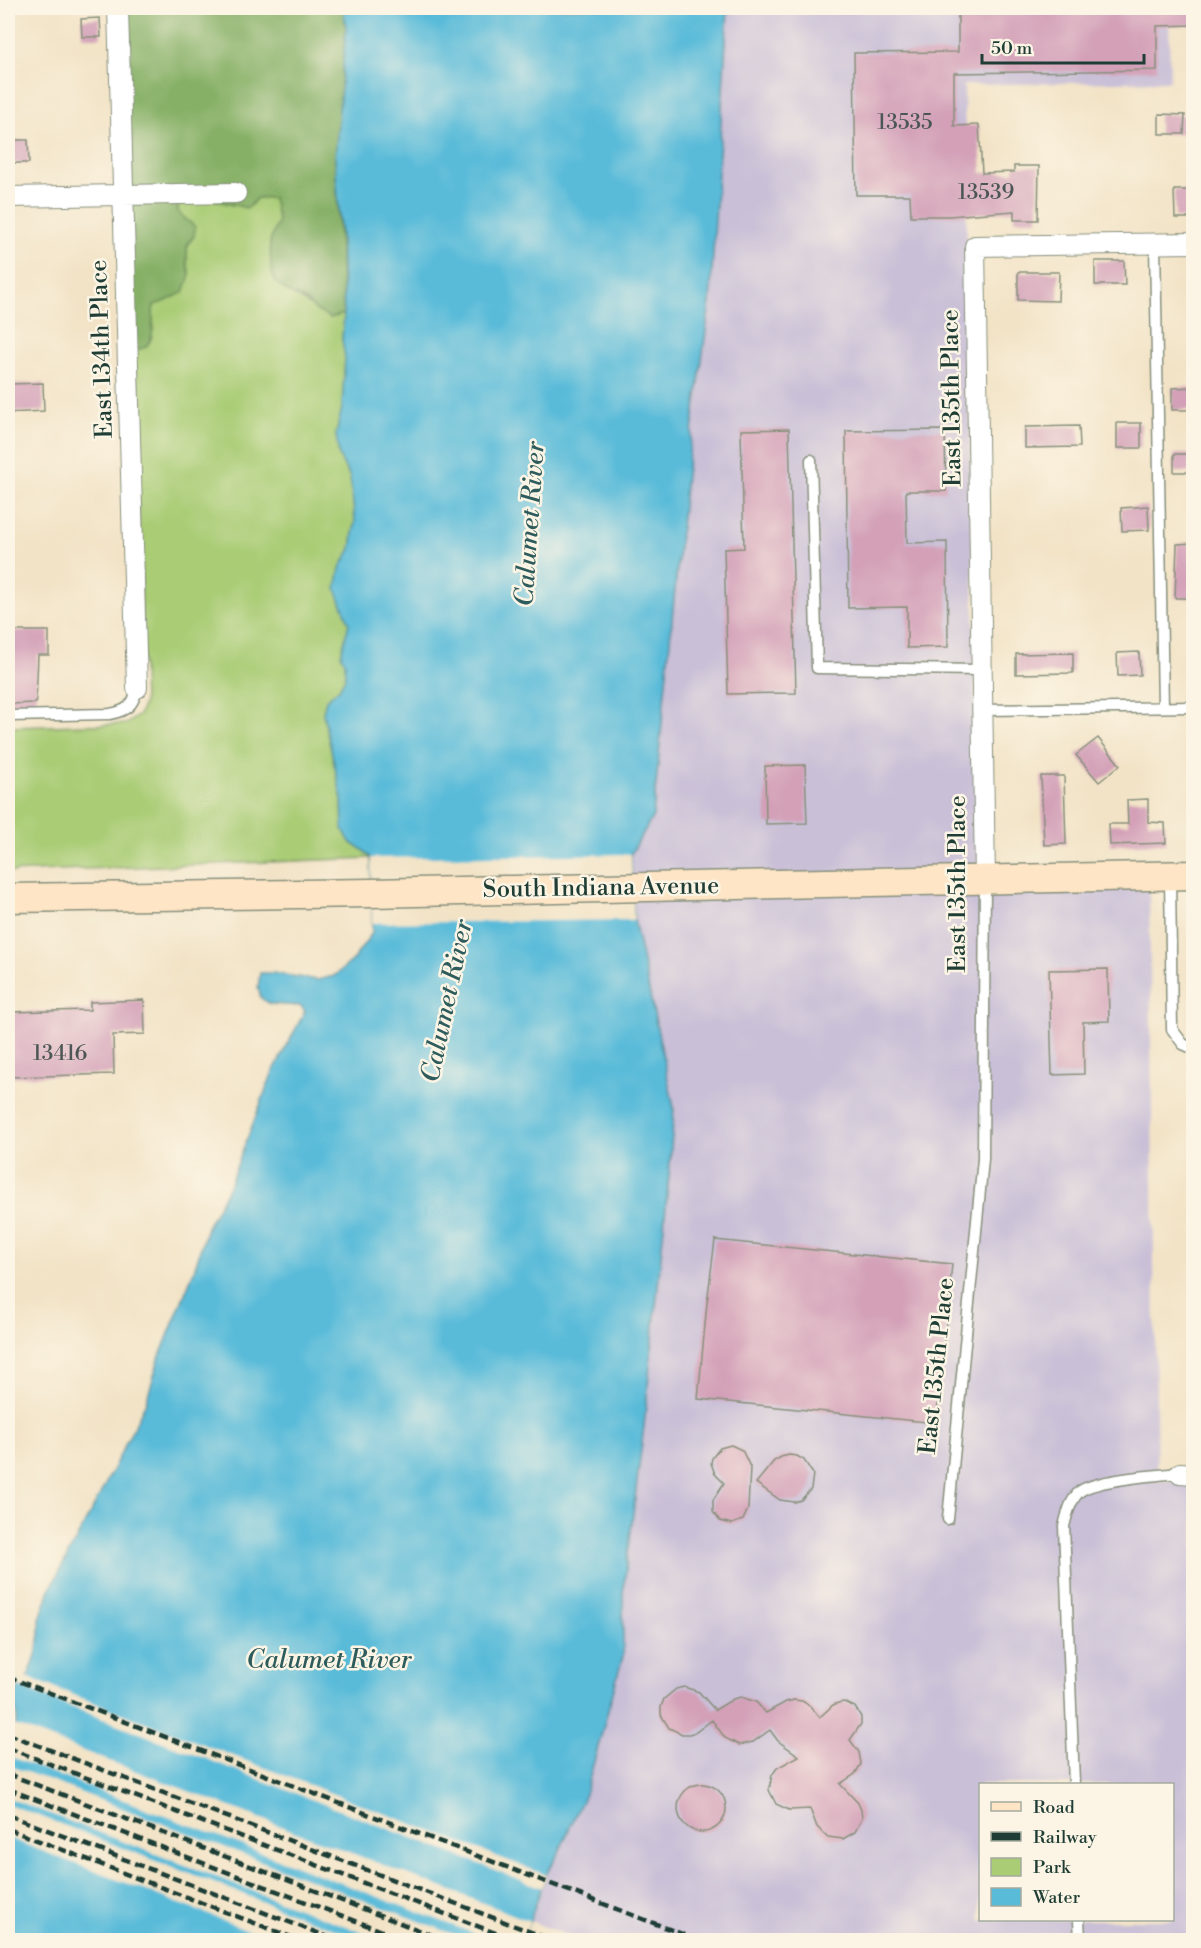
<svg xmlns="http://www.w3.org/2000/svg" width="1201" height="1948" font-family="'Libre Bodoni',serif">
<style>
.industrial{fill:#c9bfd7;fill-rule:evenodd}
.green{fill:#a9cc75;stroke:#648454;stroke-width:1.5}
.forest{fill:#86b066;stroke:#52764d;stroke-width:1.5}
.water{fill:#5abbd9;stroke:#3c7c86;stroke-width:1.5}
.pier{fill:#f2e3c6}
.building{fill:#d3a0b8}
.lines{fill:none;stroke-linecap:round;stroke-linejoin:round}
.service-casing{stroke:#88907d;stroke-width:13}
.minor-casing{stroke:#88907d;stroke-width:22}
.secondary-casing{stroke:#88907d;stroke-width:31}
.service{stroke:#fff;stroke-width:10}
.minor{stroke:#fff;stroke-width:20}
.secondary{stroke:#fde5c5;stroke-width:28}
.rail{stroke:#1f3d34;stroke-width:4.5;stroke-dasharray:9 4.5;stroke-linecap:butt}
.labels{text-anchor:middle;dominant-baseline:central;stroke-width:5;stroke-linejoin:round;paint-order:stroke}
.number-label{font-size:21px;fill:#4c5655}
.street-label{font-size:24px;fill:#1f3d34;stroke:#fcf5e5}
.water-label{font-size:26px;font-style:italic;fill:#2e5c5d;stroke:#fcf5e5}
</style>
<rect width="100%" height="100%" fill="#fcf5e5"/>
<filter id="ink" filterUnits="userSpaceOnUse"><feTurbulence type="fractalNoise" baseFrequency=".0167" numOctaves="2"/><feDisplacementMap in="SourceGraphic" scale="12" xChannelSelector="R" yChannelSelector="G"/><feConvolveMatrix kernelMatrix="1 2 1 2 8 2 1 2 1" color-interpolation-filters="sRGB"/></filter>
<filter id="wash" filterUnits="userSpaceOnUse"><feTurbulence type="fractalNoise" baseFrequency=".008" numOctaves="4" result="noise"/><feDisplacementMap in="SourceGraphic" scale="24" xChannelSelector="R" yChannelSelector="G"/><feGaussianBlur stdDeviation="1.35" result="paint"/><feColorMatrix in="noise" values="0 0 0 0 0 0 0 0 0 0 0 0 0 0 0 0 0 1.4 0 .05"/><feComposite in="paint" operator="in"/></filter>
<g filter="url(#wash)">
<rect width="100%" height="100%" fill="#f2e3c6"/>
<path class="industrial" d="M 728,8 L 1169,8 L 1170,81 L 964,85 L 979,885 L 1149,883 L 1157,1481 L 1194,1481 L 1193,1940 L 580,1940 L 530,1921 L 546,1875 L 559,1852 L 585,1794 L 623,1656 L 623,1594 L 644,1426 L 669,1176 L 634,920 L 631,854 L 653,816 L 686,475 L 710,302 ZM 980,1784 L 1172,1784 L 1172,1920 L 980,1920 Z"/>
<path class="green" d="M 273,197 L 278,221 L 270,242 L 288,292 C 303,299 315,310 330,318 L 344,314 L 342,339 L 345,358 L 342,408 L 336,435 L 339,456 L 350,477 L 355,521 L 351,549 L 340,568 L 349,623 L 345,678 L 339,689 L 326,700 L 323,713 L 342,799 L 343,829 L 350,842 L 363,850 L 371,858 L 8,872 L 8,727 L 126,724 L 139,715 L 144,703 L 134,350 L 154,329 L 152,315 L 154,304 L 166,301 L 190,275 C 186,259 183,249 194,236 L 178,212 L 178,204 L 189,198 L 211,198 L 232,205 L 257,198 Z"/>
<path class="forest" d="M 124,8 L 343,8 L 346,27 L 335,159 L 344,314 L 330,318 L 317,311 L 305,300 L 288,292 L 275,282 L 271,269 L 270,242 L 278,221 L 273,198 L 257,198 L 248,208 C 223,203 202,191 178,204 L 178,212 L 195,227 L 194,236 L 187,245 L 187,262 L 190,275 L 184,292 L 166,301 L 154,305 C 150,321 160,349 134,350 Z"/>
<path class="water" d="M 343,8 L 728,8 L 710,302 L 686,475 L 653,816 L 631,854 L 634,920 L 674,1108 L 669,1176 L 644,1426 L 623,1594 L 623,1656 L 585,1794 L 559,1852 L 546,1875 L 523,1940 L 8,1940 L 8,1735 L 17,1722 L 15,1698 L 20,1684 L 29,1675 L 36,1655 L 40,1635 L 40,1619 L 50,1589 L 105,1485 L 146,1402 L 160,1356 L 194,1271 L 207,1227 L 229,1186 L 272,1074 L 305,1011 L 301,1006 L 270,1004 L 261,998 L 258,988 L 260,973 L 272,973 L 317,980 L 334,976 L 352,961 L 372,933 L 371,858 L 363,850 L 350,842 L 343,829 L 342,799 L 323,713 L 326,700 L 339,689 L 345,678 L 345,662 L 341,655 L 349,623 L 336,589 L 340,568 L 351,549 L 355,521 L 350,477 L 339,456 L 336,435 L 342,408 L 345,358 L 342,339 L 344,314 L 341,237 L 335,159 L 346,27 Z"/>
<path class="pier" d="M 631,854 L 634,920 L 372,923 L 371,858 Z
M 24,1676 L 546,1875 L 542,1888 L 17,1686 Z
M 12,1724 L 530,1921 L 523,1940 L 491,1940 L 8,1756 L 8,1730 Z
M 8,1765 L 469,1940 L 382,1940 L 8,1798 Z
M 8,1804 L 362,1940 L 274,1940 L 8,1838 Z"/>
<g id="blocks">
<path class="building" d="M 958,8 L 1194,8 L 1194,25 L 1157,26 L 1157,70 L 954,73 L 954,126 L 979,125 L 982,173 L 1014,172 L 1014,166 L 1039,166 L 1038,220 L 1014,220 L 1014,211 L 949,216 L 911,216 L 910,195 L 856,195 L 854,53 L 958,52 Z
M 100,18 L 101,37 L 82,37 L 81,19 Z
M 1159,114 L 1185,115 L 1184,134 L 1159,134 Z
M 8,140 L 28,140 L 29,163 L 8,163 Z
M 1174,190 L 1191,190 L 1191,218 L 1175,218 Z
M 1095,261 L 1124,261 L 1125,285 L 1095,285 Z
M 1018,272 L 1059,272 L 1058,301 L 1018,300 Z
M 43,383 L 44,411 L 8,413 L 8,384 Z
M 1194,387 L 1194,410 L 1172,410 L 1172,388 Z
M 1117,423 L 1141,423 L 1141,448 L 1117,448 Z
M 1079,426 L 1080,447 L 1025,448 L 1025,427 Z
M 789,429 L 796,693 L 728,694 L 724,549 L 744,548 L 741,430 Z
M 945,430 L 946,491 L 906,491 L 907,543 L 947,542 L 948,647 L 907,648 L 907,607 L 848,608 L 846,431 Z
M 1174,454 L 1194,454 L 1194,472 L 1174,472 Z
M 1148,506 L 1149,530 L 1122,531 L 1121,508 Z
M 1194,543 L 1194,598 L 1175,598 L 1177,544 Z
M 8,631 L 49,631 L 49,655 L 38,655 L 36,703 L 8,704 Z
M 1139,652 L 1140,675 L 1118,676 L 1117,653 Z
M 1073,653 L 1073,673 L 1016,674 L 1016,654 Z
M 1098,738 L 1120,765 L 1099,782 L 1076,755 Z
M 805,765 L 807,823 L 766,824 L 765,766 Z
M 1041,776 L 1064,776 L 1066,844 L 1044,845 Z
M 1148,799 L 1148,822 L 1165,823 L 1166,843 L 1110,845 L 1109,824 L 1128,824 L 1127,800 Z
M 1108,969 L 1109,1021 L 1083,1022 L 1084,1074 L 1052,1075 L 1049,970 Z
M 144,1000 L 145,1034 L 113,1035 L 114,1074 L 8,1077 L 8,1012 L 90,1010 L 90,1002 Z
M 715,1240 L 952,1264 L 936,1423 L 698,1399 L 707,1303 Z
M 731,1445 L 742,1450 L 750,1467 L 748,1509 L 743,1520 L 732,1524 L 720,1521 L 713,1512 L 713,1500 L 724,1483 L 715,1474 L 711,1463 L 712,1458 L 720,1448 Z
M 789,1455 L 797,1456 L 804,1460 L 813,1474 L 811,1489 L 801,1500 L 794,1502 L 780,1500 L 756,1483 L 774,1461 L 781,1457 Z
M 684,1687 L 699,1692 L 715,1710 L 733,1699 L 741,1697 L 756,1702 L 766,1713 L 786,1702 L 794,1700 L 802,1701 L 809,1705 L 820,1717 L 833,1705 L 838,1703 L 844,1702 L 855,1707 L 861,1717 L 861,1724 L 850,1740 L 859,1752 L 861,1764 L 855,1774 L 840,1784 L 858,1803 L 861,1810 L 862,1818 L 855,1832 L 843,1839 L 828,1837 L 817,1827 L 810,1809 L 789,1810 L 776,1804 L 769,1790 L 772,1775 L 777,1768 L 799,1756 L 778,1741 L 770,1730 L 753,1742 L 739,1745 L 725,1738 L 712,1720 L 696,1732 L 689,1734 L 682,1734 L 669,1728 L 661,1715 L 661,1707 L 664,1699 L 676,1689 Z
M678 1808a24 24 0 1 1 48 0a24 24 0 1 1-48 0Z"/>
</g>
</g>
<g filter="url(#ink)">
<use href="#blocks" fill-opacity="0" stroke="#88907d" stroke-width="1.5"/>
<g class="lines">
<defs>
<path id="service" d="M 1155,243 L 1163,707
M 811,460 L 817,668 L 982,670
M 982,710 L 1194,707
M 8,716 L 110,714 C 126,711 134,706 137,688
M 1170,877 L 1172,1029 L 1183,1044 L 1194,1049
M 948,1519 L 983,1159 L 985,879
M 1074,1784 L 1064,1526 C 1067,1515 1070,1501 1079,1492 C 1094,1479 1158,1475 1180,1473
M 1079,1920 L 1080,1940"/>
<path id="minor" d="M 118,8 L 137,688
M 8,197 L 236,193
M 985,879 L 975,246 L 1194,243
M 1180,1473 L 1194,1474"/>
<path id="secondary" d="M 8,898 L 371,893 L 1194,875"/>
</defs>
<use href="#service" class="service-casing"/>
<use href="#minor" class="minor-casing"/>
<use href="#secondary" class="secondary-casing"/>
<use href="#service" class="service"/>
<use href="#minor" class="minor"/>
<use href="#secondary" class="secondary"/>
<path class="rail" d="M 8,1677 L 698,1940
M 8,1734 L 552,1940
M 8,1748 L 514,1940
M 8,1774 L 445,1940
M 8,1789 L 406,1940
M 8,1815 L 336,1940
M 8,1829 L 299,1940"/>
</g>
</g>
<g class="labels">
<g class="number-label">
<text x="905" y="123">13535</text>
<text x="986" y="193">13539</text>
<text x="60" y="1054">13416</text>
</g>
<g class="street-label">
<text transform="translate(102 349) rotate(-92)">East 134th Place</text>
<text transform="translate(952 398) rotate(-91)">East 135th Place</text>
<text transform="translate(958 884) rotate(-90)">East 135th Place</text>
<text transform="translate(601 888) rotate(-1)">South Indiana Avenue</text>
<text transform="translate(937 1366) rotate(-84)">East 135th Place</text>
</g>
<g class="water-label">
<text transform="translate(530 524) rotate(-86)">Calumet River</text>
<text transform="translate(447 1001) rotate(-78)">Calumet River</text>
<text x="329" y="1660">Calumet River</text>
</g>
</g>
<rect width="1201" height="1948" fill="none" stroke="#fcf5e5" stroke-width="30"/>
<rect x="979" y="1783" width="195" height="138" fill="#fcf5e5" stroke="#a4ab9e" stroke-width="1.5"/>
<rect x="991" y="1802" width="30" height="9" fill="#fde5c5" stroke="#a4ab9e" stroke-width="1.5"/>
<text x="1033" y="1813" font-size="18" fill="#1f3d34">Road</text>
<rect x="991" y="1832" width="30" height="9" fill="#1f3d34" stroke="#a4ab9e" stroke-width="1.5"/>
<text x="1033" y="1843" font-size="18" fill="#1f3d34">Railway</text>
<rect x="991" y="1858" width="30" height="18" fill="#a9cc75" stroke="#a4ab9e" stroke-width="1.5"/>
<text x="1033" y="1873" font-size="18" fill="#1f3d34">Park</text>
<rect x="991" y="1888" width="30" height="18" fill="#5abbd9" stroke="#a4ab9e" stroke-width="1.5"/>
<text x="1033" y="1903" font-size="18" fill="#1f3d34">Water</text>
<path d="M982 54v9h162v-9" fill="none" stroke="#1f3d34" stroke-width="3"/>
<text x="991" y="54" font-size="18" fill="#1f3d34" stroke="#fcf5e5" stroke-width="4.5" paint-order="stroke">50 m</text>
</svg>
